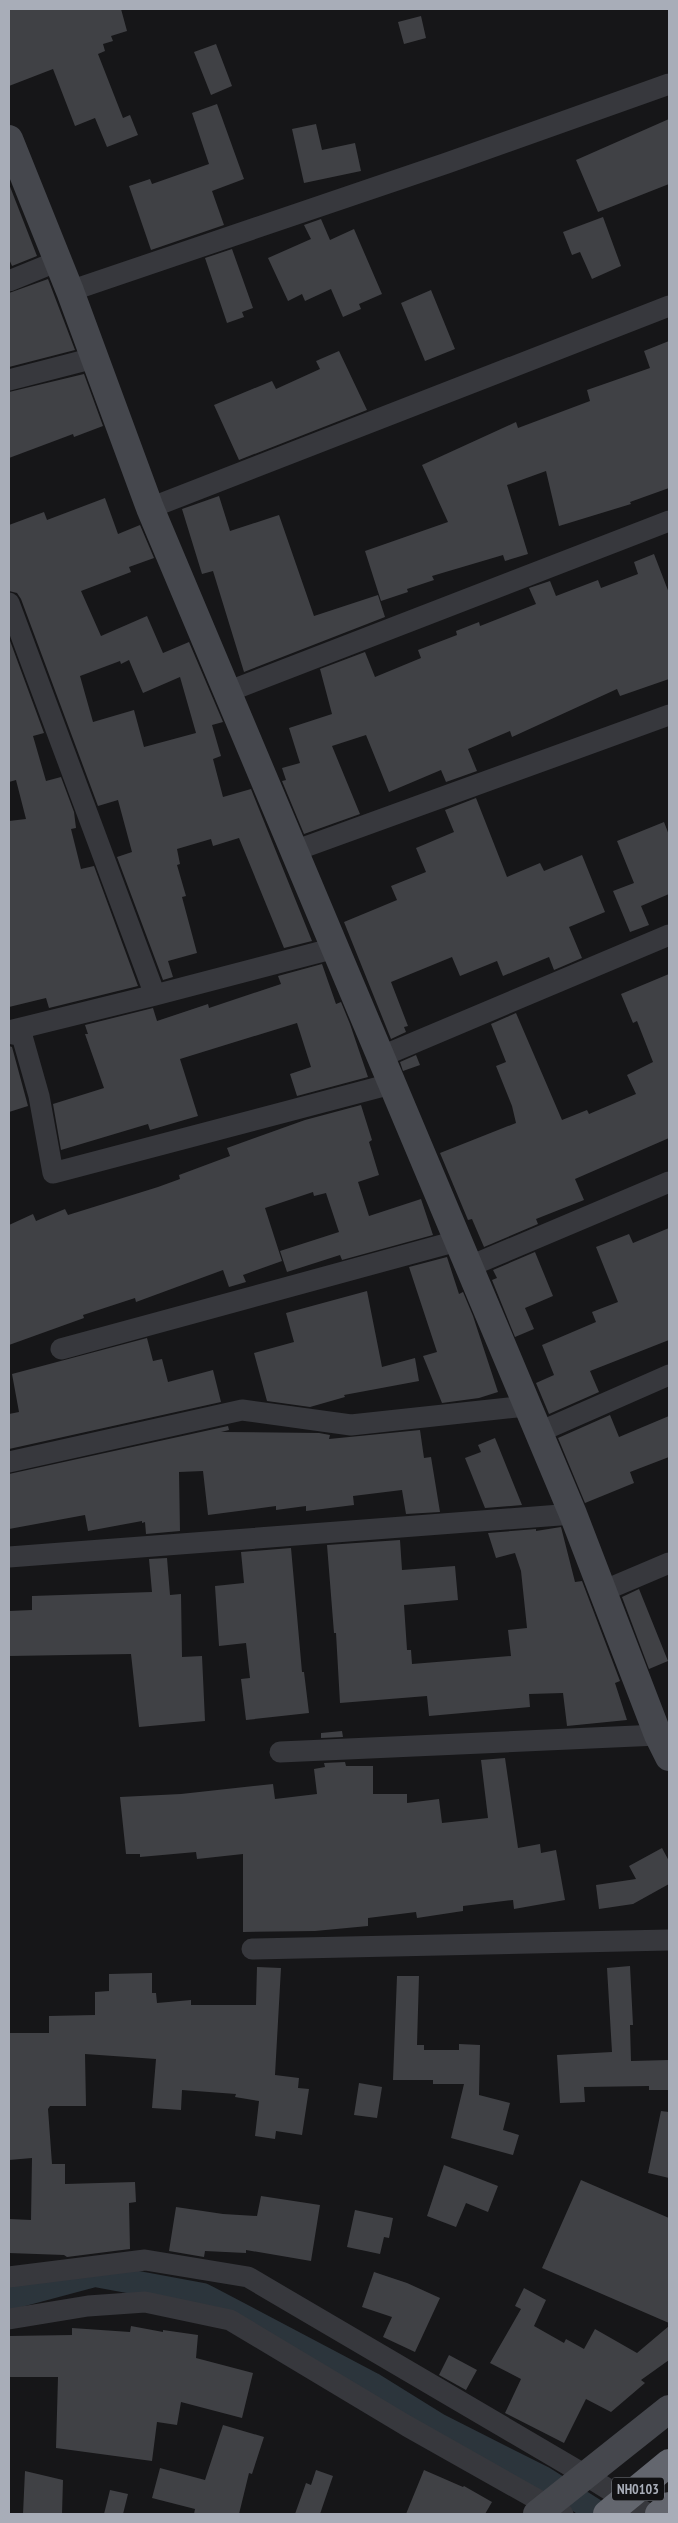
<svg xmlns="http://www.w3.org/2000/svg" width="678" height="2523" font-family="'PT Sans Narrow',sans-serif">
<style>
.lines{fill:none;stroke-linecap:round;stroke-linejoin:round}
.canal{stroke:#2c353c;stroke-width:24}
.building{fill:#404145;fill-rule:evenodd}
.street{stroke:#37383d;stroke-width:21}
.secondary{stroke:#45474d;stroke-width:28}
.highway{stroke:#63666e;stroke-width:28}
.labels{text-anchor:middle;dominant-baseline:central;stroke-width:4;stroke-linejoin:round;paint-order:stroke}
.shield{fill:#111113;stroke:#7b7e86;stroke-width:1}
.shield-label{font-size:14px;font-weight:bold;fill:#a8adb8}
</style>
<rect width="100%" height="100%" fill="#161618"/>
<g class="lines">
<path class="canal" d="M 9,2298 L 95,2275 L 203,2295 L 372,2384 L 438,2425 L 543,2478 L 600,2514"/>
</g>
<path class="building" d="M 9,9 L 121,9 L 127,31 L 111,36 L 113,41 L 103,44 L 105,51 L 98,54 L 123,118 L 130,115 L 138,135 L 107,147 L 95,118 L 75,126 L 53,69 L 9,86 Z
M 421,16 L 426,38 L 404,44 L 398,22 Z
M 216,44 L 232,86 L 211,95 L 194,52 Z
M 217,104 L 244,179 L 212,191 L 224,225 L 151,250 L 129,186 L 150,179 L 152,184 L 209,164 L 192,113 Z
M 669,119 L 669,184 L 598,212 L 576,160 Z
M 316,124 L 322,150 L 355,143 L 361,171 L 304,183 L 292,129 Z
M 9,184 L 37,256 L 12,266 L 9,259 Z
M 603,217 L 621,266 L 592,279 L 580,252 L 572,255 L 563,232 Z
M 321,219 L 330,240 L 354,229 L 382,294 L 359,304 L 361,309 L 343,317 L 331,289 L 305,301 L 302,294 L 288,301 L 268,258 L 311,239 L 304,225 Z
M 232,249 L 253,308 L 242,312 L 244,317 L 227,323 L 205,258 Z
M 48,279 L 75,350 L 9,367 L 9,293 Z
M 431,290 L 455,349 L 425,361 L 401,303 Z
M 669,341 L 669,488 L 630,502 L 631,504 L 559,526 L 546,471 L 507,485 L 528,554 L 505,561 L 503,555 L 432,576 L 434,580 L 407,589 L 408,592 L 381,601 L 365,551 L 448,522 L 422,465 L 516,422 L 518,428 L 590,401 L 587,390 L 650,368 L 644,351 Z
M 339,351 L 367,410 L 239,460 L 214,405 L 272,381 L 276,389 L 320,369 L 316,361 Z
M 84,374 L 103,426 L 74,437 L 73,434 L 9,458 L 9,392 Z
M 219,496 L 230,531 L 279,515 L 314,616 L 378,595 L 385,617 L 244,672 L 213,571 L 202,574 L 182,509 Z
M 105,498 L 118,534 L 140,525 L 154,558 L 129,567 L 131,572 L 81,591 L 101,636 L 147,616 L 163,653 L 189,642 L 223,722 L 212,725 L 221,756 L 213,759 L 223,797 L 251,789 L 312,941 L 284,948 L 239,838 L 213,846 L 211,839 L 177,849 L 180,864 L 177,865 L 186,896 L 182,897 L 197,953 L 168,961 L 173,977 L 163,980 L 117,857 L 132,852 L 118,800 L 98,806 L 21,599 L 17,593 L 9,591 L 9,525 L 44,512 L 47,520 ZM 129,660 L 143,693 L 180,677 L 196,733 L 144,747 L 134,710 L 93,722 L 80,676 L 120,661 L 121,664 Z
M 654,554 L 669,593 L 669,679 L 620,696 L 617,689 L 512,737 L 510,731 L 468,749 L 477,771 L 446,782 L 441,770 L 389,792 L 366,735 L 332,746 L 360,814 L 304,834 L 282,781 L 286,780 L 282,768 L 300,763 L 289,728 L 332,714 L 320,669 L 365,652 L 375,677 L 421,658 L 418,650 L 457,635 L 456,631 L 479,622 L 480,626 L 536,604 L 529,588 L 550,581 L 556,596 L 598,580 L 601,588 L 638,574 L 634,562 Z
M 9,638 L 44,733 L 33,736 L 46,781 L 61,777 L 74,812 L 76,828 L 71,829 L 81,869 L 94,866 L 138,986 L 49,1008 L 46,998 L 9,1007 L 9,821 L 26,819 L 16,780 L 9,782 Z
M 476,798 L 507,877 L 540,863 L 544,871 L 582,855 L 605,912 L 569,927 L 582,958 L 554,970 L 549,957 L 503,976 L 497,961 L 460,976 L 452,957 L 391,982 L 408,1026 L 404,1027 L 406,1032 L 391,1039 L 344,922 L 397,900 L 391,886 L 426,872 L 416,848 L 454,832 L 445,810 Z
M 664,822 L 669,835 L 669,894 L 641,906 L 649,925 L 630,932 L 613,891 L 634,883 L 617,841 Z
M 322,964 L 336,1004 L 341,1002 L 350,1024 L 368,1077 L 297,1096 L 290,1074 L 311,1067 L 297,1023 L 180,1059 L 198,1116 L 150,1130 L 148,1124 L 61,1150 L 53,1104 L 104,1088 L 85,1034 L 88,1034 L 85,1025 L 153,1008 L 157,1021 L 208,1004 L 209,1008 L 281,984 L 278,976 Z
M 669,974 L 669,1138 L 575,1179 L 584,1200 L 536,1219 L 538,1224 L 484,1247 L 472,1219 L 468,1220 L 440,1153 L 516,1123 L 512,1106 L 496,1066 L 506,1062 L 491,1024 L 516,1013 L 562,1120 L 587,1110 L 589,1114 L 636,1094 L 627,1075 L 653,1062 L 637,1021 L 633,1023 L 621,994 Z
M 9,1046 L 12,1047 L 28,1106 L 9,1112 Z
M 416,1055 L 420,1065 L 403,1071 L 400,1062 Z
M 361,1105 L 372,1140 L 369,1142 L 379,1175 L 358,1182 L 369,1216 L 421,1199 L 433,1235 L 342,1260 L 340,1255 L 287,1272 L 280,1251 L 339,1232 L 326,1193 L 314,1196 L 313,1192 L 265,1208 L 282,1261 L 243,1275 L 246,1282 L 229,1287 L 223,1270 L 136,1302 L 135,1298 L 83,1315 L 84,1318 L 9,1345 L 9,1225 L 33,1214 L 36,1221 L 65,1209 L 68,1215 L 158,1187 L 180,1179 L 179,1175 L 230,1156 L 227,1148 L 305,1120 Z
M 669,1228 L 669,1340 L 590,1371 L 599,1392 L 549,1414 L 536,1383 L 554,1375 L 542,1345 L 596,1322 L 592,1312 L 618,1302 L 596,1247 L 629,1234 L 633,1243 Z
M 535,1252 L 553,1296 L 525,1308 L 534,1329 L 515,1337 L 492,1280 L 497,1278 L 493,1270 Z
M 447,1257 L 459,1294 L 463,1292 L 473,1316 L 498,1392 L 479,1398 L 442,1403 L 423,1356 L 437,1352 L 409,1267 Z
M 367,1291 L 382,1367 L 415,1358 L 419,1381 L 344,1395 L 345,1397 L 310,1407 L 267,1401 L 254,1353 L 294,1342 L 286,1313 Z
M 147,1338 L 153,1361 L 162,1359 L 168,1382 L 213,1370 L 221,1402 L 9,1449 L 9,1414 L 19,1412 L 12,1374 Z
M 610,1415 L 619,1437 L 669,1416 L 669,1457 L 630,1472 L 634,1483 L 585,1503 L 558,1438 Z
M 228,1426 L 229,1430 L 221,1432 L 319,1433 L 330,1435 L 329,1439 L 420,1430 L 424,1458 L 431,1457 L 440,1512 L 406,1514 L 402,1490 L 353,1496 L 354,1505 L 306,1511 L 306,1506 L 276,1510 L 276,1506 L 208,1515 L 203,1471 L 179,1472 L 180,1531 L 146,1534 L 145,1522 L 142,1523 L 142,1521 L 88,1531 L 85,1515 L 9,1529 L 9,1474 Z
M 495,1438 L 522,1505 L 485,1508 L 465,1458 L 481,1452 L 478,1445 Z
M 561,1527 L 575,1582 L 582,1581 L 620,1681 L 615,1683 L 627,1720 L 567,1726 L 563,1693 L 529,1694 L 530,1707 L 429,1716 L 427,1696 L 340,1703 L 336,1633 L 334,1633 L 327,1545 L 400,1540 L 402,1570 L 455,1566 L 458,1600 L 404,1605 L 407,1650 L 411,1650 L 412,1664 L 511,1656 L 508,1630 L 527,1628 L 521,1571 L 515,1553 L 496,1558 L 488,1533 L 536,1529 L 536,1531 Z
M 291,1548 L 302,1672 L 304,1672 L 309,1713 L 246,1720 L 241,1679 L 250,1678 L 246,1643 L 219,1646 L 215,1586 L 244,1583 L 241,1552 Z
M 167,1558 L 170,1595 L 181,1594 L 182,1657 L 202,1656 L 205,1721 L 139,1727 L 131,1654 L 9,1656 L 9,1611 L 32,1610 L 32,1596 L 152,1592 L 149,1559 Z
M 639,1589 L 668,1661 L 649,1669 L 622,1597 Z
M 342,1731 L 343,1737 L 321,1738 L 321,1733 Z
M 505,1758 L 518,1848 L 540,1844 L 541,1853 L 556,1850 L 565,1900 L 514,1909 L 513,1900 L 463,1906 L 463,1911 L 417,1918 L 416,1912 L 368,1918 L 368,1926 L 315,1931 L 243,1932 L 243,1854 L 197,1859 L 196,1852 L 140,1857 L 140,1854 L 126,1854 L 120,1797 L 181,1794 L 273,1784 L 275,1799 L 317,1794 L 314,1769 L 325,1767 L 324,1763 L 345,1762 L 346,1766 L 373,1766 L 373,1794 L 407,1794 L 407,1803 L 439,1799 L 442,1823 L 488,1818 L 481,1760 Z
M 662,1848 L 669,1861 L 669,1884 L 633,1904 L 599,1909 L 596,1885 L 636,1879 L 629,1866 Z
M 630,1966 L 633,2025 L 630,2025 L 631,2061 L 669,2060 L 669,2090 L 649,2090 L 649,2086 L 584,2087 L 585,2102 L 560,2103 L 557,2055 L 612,2052 L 607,1968 Z
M 257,1967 L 281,1968 L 275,2075 L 299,2078 L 298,2088 L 309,2089 L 302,2135 L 276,2131 L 275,2139 L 255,2136 L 259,2101 L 235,2097 L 236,2094 L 182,2090 L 181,2110 L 152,2108 L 156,2059 L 85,2054 L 86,2106 L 50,2106 L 48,2109 L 52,2164 L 65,2164 L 65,2184 L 135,2182 L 136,2202 L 129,2203 L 130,2249 L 67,2257 L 64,2255 L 9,2253 L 9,2219 L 31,2220 L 32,2158 L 9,2160 L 9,2033 L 49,2033 L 49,2016 L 95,2015 L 95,1992 L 109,1991 L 109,1974 L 152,1973 L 152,1993 L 156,1993 L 157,2003 L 191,2000 L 191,2005 L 256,2005 Z
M 397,1976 L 419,1976 L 417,2045 L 424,2045 L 424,2050 L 459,2050 L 459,2044 L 480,2045 L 479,2095 L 510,2103 L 503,2130 L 519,2135 L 513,2155 L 451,2138 L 464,2084 L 433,2084 L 433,2080 L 393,2080 Z
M 359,2083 L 382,2087 L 377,2118 L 354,2115 Z
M 661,2111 L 669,2112 L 669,2178 L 648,2173 Z
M 444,2165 L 498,2186 L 488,2212 L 466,2203 L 456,2227 L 427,2216 Z
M 581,2180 L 669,2218 L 669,2323 L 542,2268 Z
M 261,2196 L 320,2205 L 311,2261 L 246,2250 L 246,2253 L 205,2251 L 204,2257 L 169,2251 L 176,2207 L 223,2214 L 257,2216 Z
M 355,2210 L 393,2218 L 389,2238 L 384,2237 L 380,2254 L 347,2247 Z
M 374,2272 L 407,2283 L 440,2298 L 415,2352 L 383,2337 L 392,2317 L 362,2307 Z
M 524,2288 L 546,2300 L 534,2326 L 564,2343 L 566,2339 L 584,2349 L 595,2329 L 637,2353 L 669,2326 L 669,2360 L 641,2380 L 645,2383 L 611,2412 L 586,2399 L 564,2443 L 505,2413 L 521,2379 L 490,2363 L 521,2309 L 515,2306 Z
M 131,2326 L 163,2332 L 163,2330 L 198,2335 L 196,2358 L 253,2373 L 242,2418 L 181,2402 L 177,2425 L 157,2422 L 152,2461 L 56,2448 L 58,2377 L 9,2377 L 9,2336 L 72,2335 L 72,2328 L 130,2332 Z
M 449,2355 L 477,2370 L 466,2390 L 439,2375 Z
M 223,2425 L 264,2437 L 252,2474 L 249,2473 L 239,2514 L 194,2514 L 195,2509 L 152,2498 L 160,2468 L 205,2480 Z
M 316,2470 L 333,2476 L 320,2514 L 295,2514 L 306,2483 L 311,2485 Z
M 424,2470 L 463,2487 L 464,2486 L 492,2502 L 485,2514 L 406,2514 Z
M 25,2471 L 63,2480 L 62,2514 L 23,2514 Z
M 110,2490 L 128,2494 L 123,2514 L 104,2514 Z"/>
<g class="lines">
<path class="street" d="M 9,281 L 58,261
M 70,291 L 447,163 L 669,84
M 9,380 L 94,358
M 150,508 L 669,306
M 9,603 L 155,995
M 227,692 L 669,521
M 294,851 L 669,715
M 9,1031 L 155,995 L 335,948
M 9,1033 L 22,1036 L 39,1096 L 53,1173 L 391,1084
M 380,1057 L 669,935
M 468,1267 L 669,1182
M 61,1349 L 457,1241
M 537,1433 L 669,1375
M 9,1462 L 242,1410 L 351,1425 L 526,1406
M 9,1557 L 573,1514
M 603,1591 L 669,1563
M 280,1752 L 658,1735
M 252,1949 L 669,1940
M 9,2277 L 145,2260 L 248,2277 L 587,2476 L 648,2514
M 9,2319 L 88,2306 L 145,2302 L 230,2320 L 407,2426 L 563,2514"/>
<path class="secondary" d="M 9,139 L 70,291 L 150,508 L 573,1514 L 658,1735 L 669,1757
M 537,2514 L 669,2409"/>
<path class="highway" d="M 607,2514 L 669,2463
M 659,2514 L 669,2506"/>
</g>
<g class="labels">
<rect class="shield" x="612" y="2477.5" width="52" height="23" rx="4"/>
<g class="shield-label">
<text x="638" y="2489">NH0103</text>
</g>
</g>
<rect width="678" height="2523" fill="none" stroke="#a8adb8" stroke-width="20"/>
</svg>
